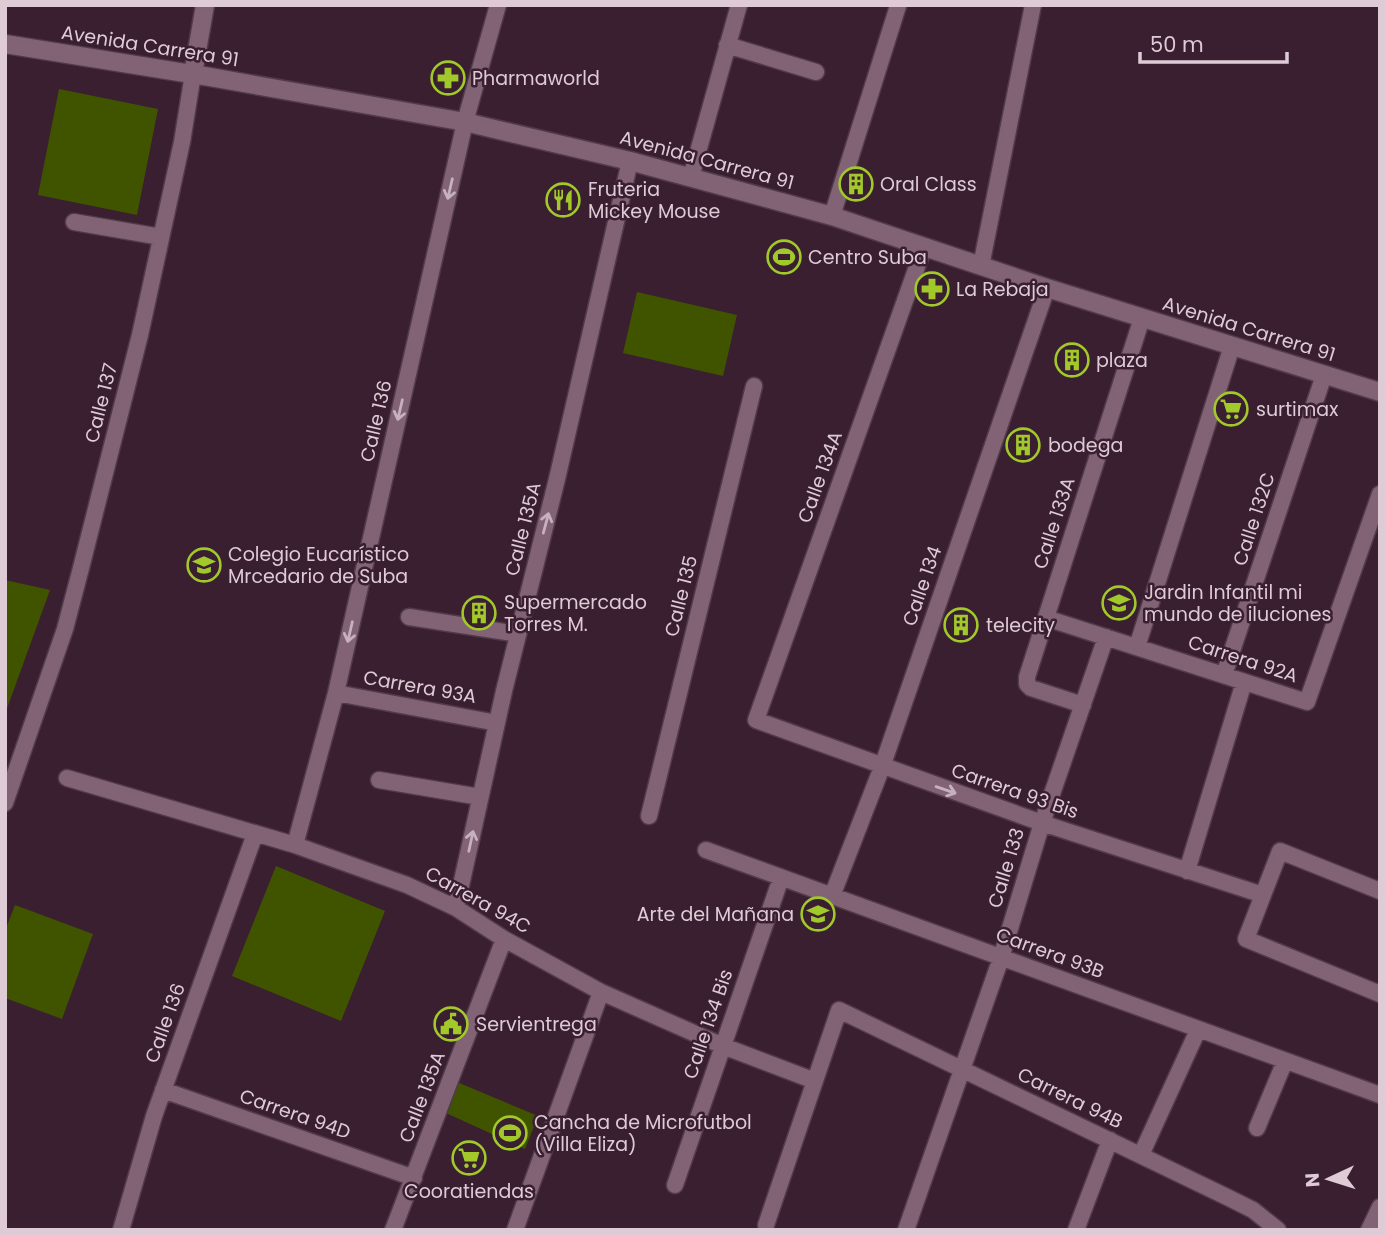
<svg xmlns="http://www.w3.org/2000/svg" width="1385" height="1235" font-family="Poppins,sans-serif">
<style>
.green{fill:#405400}
.lines{fill:none;stroke-linecap:round;stroke-linejoin:round}
.minor-casing{stroke:#513b49;stroke-width:19}
.tertiary-casing{stroke:#513b49;stroke-width:21}
.secondary-casing{stroke:#513b49;stroke-width:21}
.minor{stroke:#826275;stroke-width:16}
.tertiary{stroke:#826275;stroke-width:18}
.secondary{stroke:#826275;stroke-width:18}
.oneway{stroke:#c7b1be}
.labels{text-anchor:middle;dominant-baseline:central;stroke-width:5;stroke-linejoin:round;paint-order:stroke}
.street-label{font-size:19px;fill:#decbd6;stroke:#3a1f30}
.poi-label{font-size:19px;fill:#decbd6;stroke:#3a1f30;text-anchor:start}
</style>
<rect width="100%" height="100%" fill="#3a1f30"/>
<path class="green" d="M 59,89 L 158,109 L 137,215 L 38,195 Z
M 637,292 L 737,315 L 723,376 L 623,353 Z
M 5,580 L 50,590 L 5,714 Z
M 276,866 L 385,911 L 341,1021 L 232,976 Z
M 15,905 L 93,934 L 62,1019 L 5,998 L 5,931 Z
M 457,1082 L 538,1116 L 525,1149 L 446,1113 Z"/>
<g class="lines">
<defs>
<path id="minor" d="M 727,45 L 816,72
M 691,177 L 739,5
M 832,216 L 898,6
M 74,222 L 161,237
M 924,247 L 756,720 L 1042,823 L 1263,895
M 981,266 L 1033,5
M 409,617 L 518,634
M 1046,618 L 1307,702 L 1380,494
M 1137,647 L 1232,346
M 1224,675 L 1324,375
M 336,693 L 497,723
M 1083,705 L 1031,688 L 1027,684 L 1027,677 L 1142,318
M 67,778 L 295,845 L 407,885 L 456,908 L 504,939 L 601,992 L 723,1046 L 815,1081
M 379,780 L 480,797
M 5,803 L 65,629 L 81,568 L 140,335 L 182,142 L 193,74
M 649,816 L 754,386
M 295,845 L 336,693 L 465,122 L 498,5
M 706,850 L 1380,1095
M 1187,871 L 1244,682
M 1380,891 L 1280,851 L 1246,939 L 1380,994
M 832,896 L 882,767 L 1047,288
M 456,908 L 504,691 L 557,479 L 630,161
M 163,1090 L 414,1178
M 1257,1128 L 1285,1061
M 1141,1155 L 1198,1030
M 675,1185 L 781,878
M 766,1225 L 839,1010 L 1227,1197 L 1253,1210 L 1278,1230
M 121,1230 L 154,1116 L 255,834
M 393,1230 L 504,939
M 515,1230 L 601,992
M 906,1230 L 1001,958 L 1042,823 L 1106,637
M 1076,1230 L 1110,1140
M 1369,1230 L 1380,1207"/>
<path id="tertiary" d="M 193,74 L 205,5"/>
<path id="secondary" d="M 5,44 L 210,77 L 465,122 L 630,161 L 832,216 L 1047,288 L 1380,392"/>
</defs>
<use href="#minor" class="minor-casing"/>
<use href="#tertiary" class="tertiary-casing"/>
<use href="#secondary" class="secondary-casing"/>
<use href="#minor" class="minor"/>
<use href="#tertiary" class="tertiary"/>
<use href="#secondary" class="secondary"/>
</g>
<defs><path id="oneway-shaft" d="M-6 0H5M1.5-3L5.5 0L1.5 3" fill="none" stroke-width="1.6" stroke-linecap="round" stroke-linejoin="round" transform="scale(1.75)"/></defs>
<g class="oneway">
<use href="#oneway-shaft" transform="translate(450 189) rotate(103)"/>
<use href="#oneway-shaft" transform="translate(400 410) rotate(103)"/>
<use href="#oneway-shaft" transform="translate(546 523) rotate(-75)"/>
<use href="#oneway-shaft" transform="translate(350 632) rotate(103)"/>
<use href="#oneway-shaft" transform="translate(946 790) rotate(19)"/>
<use href="#oneway-shaft" transform="translate(471 841) rotate(-78)"/>
</g>
<defs>
<symbol id="pharmacy-ring" viewBox="-11 -11 22 22"><circle r="9.5" fill="#3a1f30" stroke="#a1c92a" stroke-width="1.5"/><path d="M-2-6h4v4h4v4h-4v4h-4v-4h-4v-4h4Z" fill="#a1c92a"/></symbol>
<symbol id="building-ring" viewBox="-11 -11 22 22"><circle r="9.5" fill="#3a1f30" stroke="#a1c92a" stroke-width="1.5"/><path d="M-4-6H4V6H1V3H-1V6H-4ZM-2.5-4.3h1.7v1.8h-1.7ZM.8-4.3h1.7v1.8H.8ZM-2.5-1h1.7V.8h-1.7ZM.8-1h1.7V.8H.8Z" fill="#a1c92a"/></symbol>
<symbol id="restaurant-ring" viewBox="-11 -11 22 22"><circle r="9.5" fill="#3a1f30" stroke="#a1c92a" stroke-width="1.5"/><path d="M-5-6h1v4h1v-4h1v4h1v-4h1v5L-1.5 .5V6h-2V.5L-5-1ZM5-6V6H3V1.5H1.5Q1.5-4 5-6Z" fill="#a1c92a"/></symbol>
<symbol id="stadium-ring" viewBox="-11 -11 22 22"><circle r="9.5" fill="#3a1f30" stroke="#a1c92a" stroke-width="1.5"/><path d="M0-5a6.5 5 0 1 0 0 10a6.5 5 0 1 0 0-10ZM-3.5-1.8h7v3.6h-7Z" fill="#a1c92a"/></symbol>
<symbol id="supermarket-ring" viewBox="-11 -11 22 22"><circle r="9.5" fill="#3a1f30" stroke="#a1c92a" stroke-width="1.5"/><path d="M-6-5.5h2.5l.6 2H6L4.5 2H-2.5L-4.4-4H-6ZM-1.5 3.2a1.3 1.3 0 1 0 .1 0ZM3 3.2a1.3 1.3 0 1 0 .1 0Z" fill="#a1c92a"/></symbol>
<symbol id="school-ring" viewBox="-11 -11 22 22"><circle r="9.5" fill="#3a1f30" stroke="#a1c92a" stroke-width="1.5"/><path d="M0-5L7-2L0 1L-7-2ZM-4 1L0 2.5L4 1V4Q0 6-4 4Z" fill="#a1c92a"/></symbol>
<symbol id="civic-ring" viewBox="-11 -11 22 22"><circle r="9.5" fill="#3a1f30" stroke="#a1c92a" stroke-width="1.5"/><path d="M-.6-6.5H3V-4.5H.6V-3L4-1V1h2V6H-6V1h2V-1L-.6-3ZM-1.2 2.5V6h2.4V2.5Z" fill="#a1c92a"/></symbol>
</defs>
<g fill-rule="evenodd">
<use href="#pharmacy-ring" x="429" y="59" width="38" height="38"/>
<use href="#building-ring" x="837" y="165" width="38" height="38"/>
<use href="#restaurant-ring" x="544" y="181" width="38" height="38"/>
<use href="#stadium-ring" x="765" y="238" width="38" height="38"/>
<use href="#pharmacy-ring" x="913" y="270" width="38" height="38"/>
<use href="#building-ring" x="1053" y="341" width="38" height="38"/>
<use href="#supermarket-ring" x="1212" y="390" width="38" height="38"/>
<use href="#building-ring" x="1004" y="426" width="38" height="38"/>
<use href="#school-ring" x="185" y="546" width="38" height="38"/>
<use href="#school-ring" x="1100" y="584" width="38" height="38"/>
<use href="#building-ring" x="460" y="594" width="38" height="38"/>
<use href="#building-ring" x="942" y="606" width="38" height="38"/>
<use href="#school-ring" x="799" y="895" width="38" height="38"/>
<use href="#civic-ring" x="432" y="1005" width="38" height="38"/>
<use href="#stadium-ring" x="491" y="1114" width="38" height="38"/>
<use href="#supermarket-ring" x="450" y="1139" width="38" height="38"/>
</g>
<g class="labels">
<g class="street-label">
<text transform="translate(150 46) rotate(9)">Avenida Carrera 91</text>
<text transform="translate(707 160) rotate(15)">Avenida Carrera 91</text>
<text transform="translate(1249 329) rotate(17)">Avenida Carrera 91</text>
<text transform="translate(101 403) rotate(-76)">Calle 137</text>
<text transform="translate(376 421) rotate(-77)">Calle 136</text>
<text transform="translate(820 477) rotate(-70)">Calle 134A</text>
<text transform="translate(1254 519) rotate(-72)">Calle 132C</text>
<text transform="translate(1054 523) rotate(-72)">Calle 133A</text>
<text transform="translate(523 529) rotate(-76)">Calle 135A</text>
<text transform="translate(922 586) rotate(-71)">Calle 134</text>
<text transform="translate(681 596) rotate(-76)">Calle 135</text>
<text transform="translate(1243 659) rotate(18)">Carrera 92A</text>
<text transform="translate(420 687) rotate(10)">Carrera 93A</text>
<text transform="translate(1015 791) rotate(19)">Carrera 93 Bis</text>
<text transform="translate(1006 868) rotate(-73)">Calle 133</text>
<text transform="translate(478 900) rotate(29)">Carrera 94C</text>
<text transform="translate(1050 953) rotate(20)">Carrera 93B</text>
<text transform="translate(165 1023) rotate(-70)">Calle 136</text>
<text transform="translate(708 1024) rotate(-71)">Calle 134 Bis</text>
<text transform="translate(422 1097) rotate(-69)">Calle 135A</text>
<text transform="translate(1070 1098) rotate(26)">Carrera 94B</text>
<text transform="translate(295 1114) rotate(19)">Carrera 94D</text>
</g>
<g class="poi-label">
<text x="472" y="78">Pharmaworld</text>
<text x="880" y="184">Oral Class</text>
<text x="588" y="189">Fruteria<tspan x="588" dy="22">Mickey Mouse</tspan></text>
<text x="808" y="257">Centro Suba</text>
<text x="956" y="289">La Rebaja</text>
<text x="1096" y="360">plaza</text>
<text x="1256" y="409">surtimax</text>
<text x="1048" y="445">bodega</text>
<text x="228" y="554">Colegio Eucarístico<tspan x="228" dy="22">Mrcedario de Suba</tspan></text>
<text x="1144" y="592">Jardin Infantil mi<tspan x="1144" dy="22">mundo de iluciones</tspan></text>
<text x="504" y="602">Supermercado<tspan x="504" dy="22">Torres M.</tspan></text>
<text x="986" y="625">telecity</text>
<text x="794" y="914" text-anchor="end">Arte del Mañana</text>
<text x="476" y="1024">Servientrega</text>
<text x="534" y="1122">Cancha de Microfutbol<tspan x="534" dy="22">(Villa Eliza)</tspan></text>
<text x="469" y="1191" text-anchor="middle">Cooratiendas</text>
</g>
</g>
<rect width="1385" height="1235" fill="none" stroke="#decbd6" stroke-width="14"/>
<g transform="translate(1329 1179) rotate(266)" stroke="#3a1f30" stroke-width="5" paint-order="stroke">
<path d="M0-5L12 26L0 18L-12 26Z" fill="#decbd6"/>
<text y="-10" font-size="19" font-weight="bold" text-anchor="middle" fill="#decbd6">N</text>
</g>
<path d="M1140 52v10h147v-10" fill="none" stroke="#decbd6" stroke-width="3.5"/>
<text x="1150" y="52" font-size="21" fill="#decbd6" stroke="#3a1f30" stroke-width="5" paint-order="stroke">50 m</text>
</svg>
